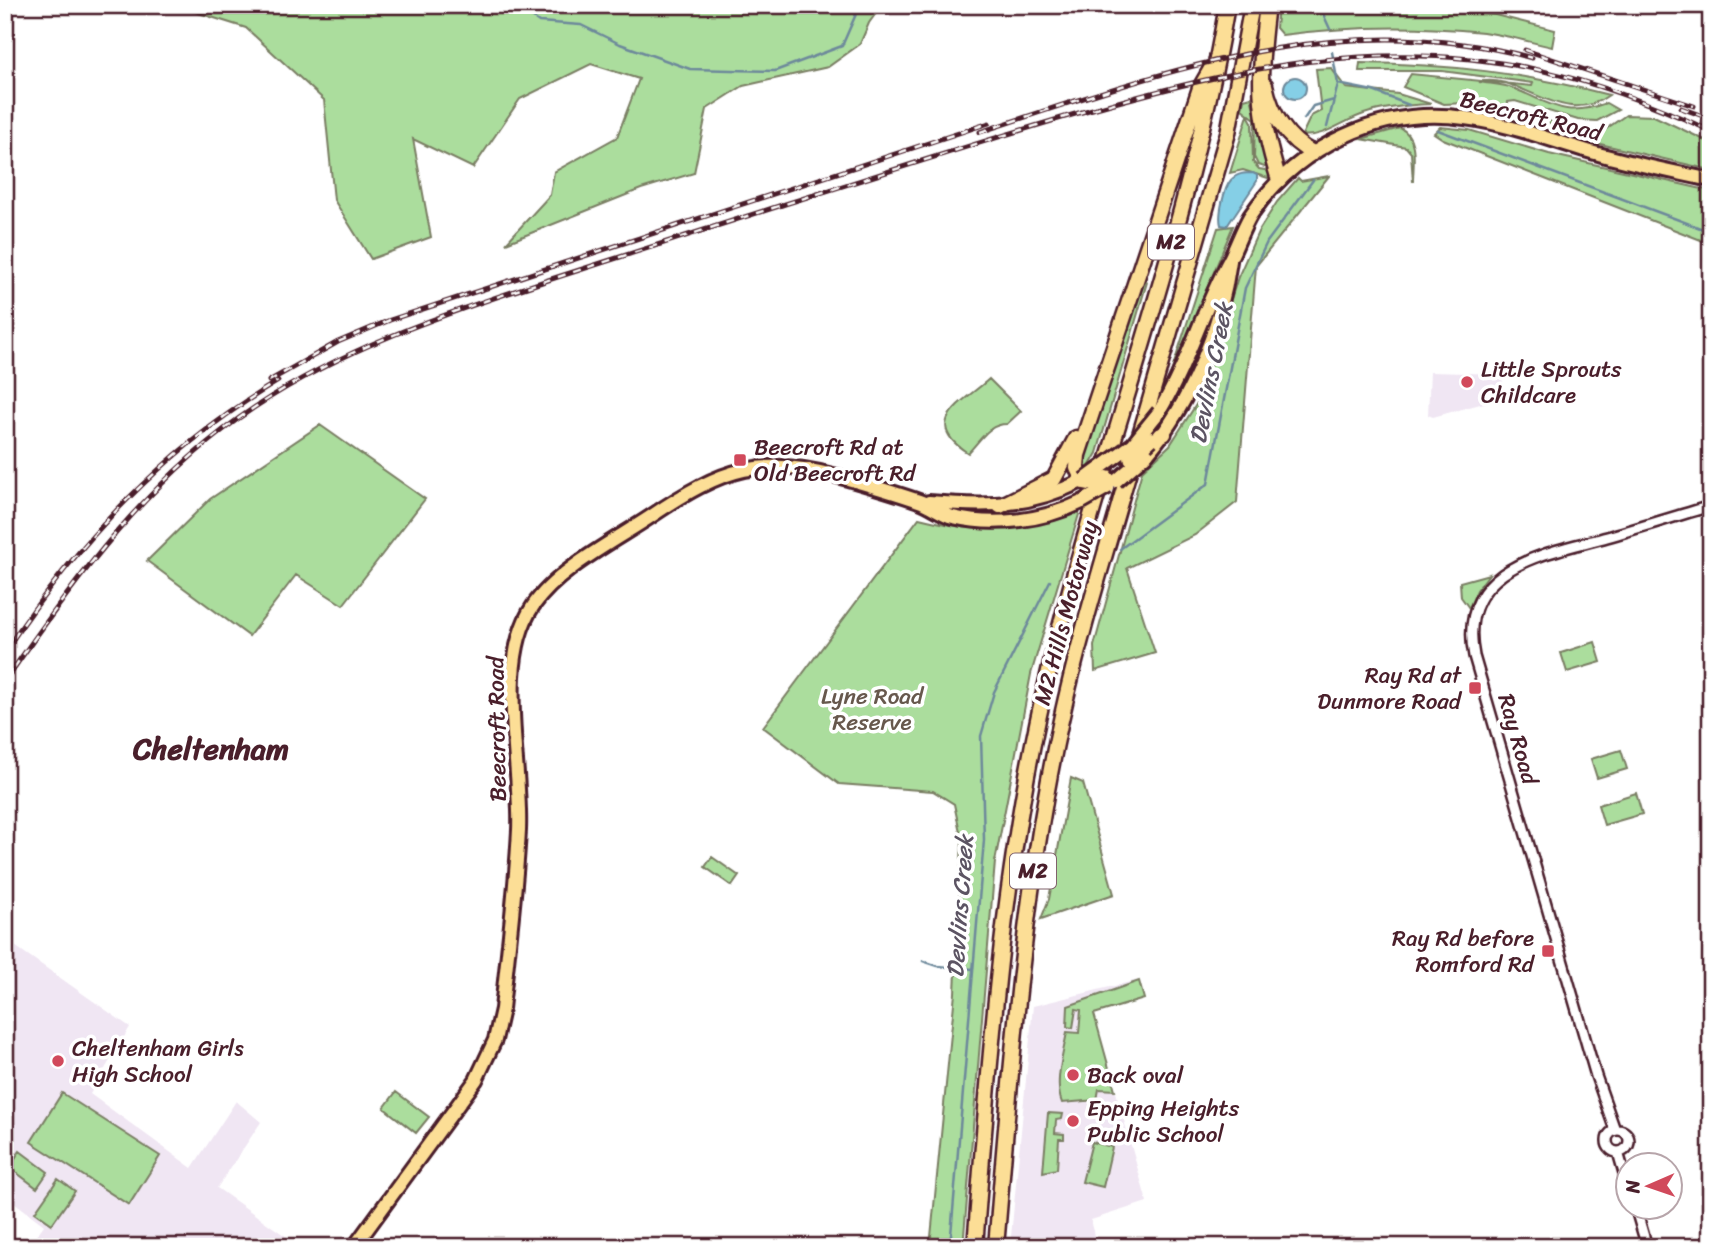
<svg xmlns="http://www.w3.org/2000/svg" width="1716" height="1252" font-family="Sriracha,sans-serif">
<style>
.built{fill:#f0e6f3}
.green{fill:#abdd9d;stroke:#7a7e64;stroke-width:2}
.water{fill:#85cfe6;stroke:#6d899b;stroke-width:2}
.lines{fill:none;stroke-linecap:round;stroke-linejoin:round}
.stream{stroke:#6d899b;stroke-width:2.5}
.minor-casing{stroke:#4a1f2b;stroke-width:14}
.major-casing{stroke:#4a1f2b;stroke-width:18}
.highway-casing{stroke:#4a1f2b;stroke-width:19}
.minor{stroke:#fff;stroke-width:9}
.major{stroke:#fcde96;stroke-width:12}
.highway{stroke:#fcde96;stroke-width:14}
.rail-casing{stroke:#4a1f2b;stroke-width:5}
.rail{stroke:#fff;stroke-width:2.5;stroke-dasharray:8;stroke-linecap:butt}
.major-bridge-casing{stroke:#4a1f2b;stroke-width:18;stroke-linecap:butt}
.highway-bridge-casing{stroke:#4a1f2b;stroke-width:19;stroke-linecap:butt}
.major-bridge{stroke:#fcde96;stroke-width:12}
.highway-bridge{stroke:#fcde96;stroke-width:14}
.poi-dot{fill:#d1495b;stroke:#fff;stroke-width:2.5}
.labels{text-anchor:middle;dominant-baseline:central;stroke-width:7;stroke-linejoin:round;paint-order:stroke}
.shield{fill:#fff;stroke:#80626b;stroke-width:2}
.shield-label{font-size:21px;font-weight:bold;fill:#4a1f2b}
.street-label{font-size:23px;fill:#4a1f2b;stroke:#fff}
.poi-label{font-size:23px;fill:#4a1f2b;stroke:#fff;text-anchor:start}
.park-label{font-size:23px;fill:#67584d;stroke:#fff}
.water-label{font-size:24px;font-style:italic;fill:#5c5463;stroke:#fff}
.district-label{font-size:30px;font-weight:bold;fill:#4a1f2b;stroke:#fff}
</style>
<rect width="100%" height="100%" fill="#fff"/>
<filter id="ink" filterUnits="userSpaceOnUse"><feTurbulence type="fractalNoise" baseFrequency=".0143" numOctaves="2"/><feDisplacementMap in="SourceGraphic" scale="14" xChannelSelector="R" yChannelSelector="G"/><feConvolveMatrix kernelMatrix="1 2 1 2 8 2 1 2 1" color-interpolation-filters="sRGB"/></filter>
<g filter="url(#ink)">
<path class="built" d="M 1430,372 L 1503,374 L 1502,398 L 1433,417 L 1428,415 Z
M 5,939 L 130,1027 L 90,1094 L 192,1168 L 236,1101 L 261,1122 L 217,1188 L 301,1247 L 28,1247 L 44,1225 L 5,1195 Z
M 1138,980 L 1144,999 L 1094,1014 L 1147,1202 L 1091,1220 L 1098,1247 L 1010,1247 L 1033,1006 Z"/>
<path class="green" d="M 173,5 L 882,5 L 869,23 L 860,44 L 828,67 L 743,86 L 707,109 L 694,173 L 641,189 L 506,243 L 550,195 L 554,172 L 617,137 L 639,79 L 591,64 L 520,99 L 473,168 L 413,139 L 431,237 L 371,259 L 334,200 L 324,100 L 246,28 Z
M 1278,5 L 1291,5 L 1299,10 L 1304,5 L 1462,5 L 1463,12 L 1495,15 L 1555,30 L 1552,47 C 1530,42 1506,35 1483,32 C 1416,25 1349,26 1282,35 L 1276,28 Z
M 1360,63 C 1448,64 1524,73 1609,95 C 1562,130 1519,71 1479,82 C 1490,84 1502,84 1512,88 C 1550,102 1562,119 1606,103 L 1618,110 L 1597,121 L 1578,120 L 1515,101 L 1508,102 L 1507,112 L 1467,103 L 1444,104 L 1403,87 L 1411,74 L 1532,86 L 1533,83 L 1442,71 L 1359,71 Z
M 1331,68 L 1346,88 L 1398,94 L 1431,104 C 1409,105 1386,107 1364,114 C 1344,120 1322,139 1302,135 L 1311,116 L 1321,111 L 1316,69 Z
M 1251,97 L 1268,168 L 1258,165 L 1254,157 L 1255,119 L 1242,109 L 1244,99 Z
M 1523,114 L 1589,131 L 1603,131 L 1626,115 L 1654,116 L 1711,143 L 1711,170 L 1600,144 Z
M 1248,115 L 1252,122 L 1253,162 L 1259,169 L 1271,171 L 1268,178 L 1243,170 L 1230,173 Z
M 1440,127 L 1469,130 L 1549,154 L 1711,191 L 1711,244 L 1443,139 L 1434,133 Z
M 1400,128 C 1419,137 1413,164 1413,182 L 1411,153 L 1406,147 L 1361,139 Z
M 1329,176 L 1256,266 L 1237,502 L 1195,535 L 1127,568 L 1155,653 L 1095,671 L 1094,646 L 1142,471 L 1170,445 L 1199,400 L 1238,277 L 1258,232 L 1277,202 L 1298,178 L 1301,181 Z
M 1233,226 L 1167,385 L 1218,228 Z
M 1145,278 L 1147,282 L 1097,453 L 1086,472 L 1083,457 L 1087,443 Z
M 989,379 L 1021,411 L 1007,424 C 988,424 981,440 968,453 C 919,422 964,402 989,379 Z
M 320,425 L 425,499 L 343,605 L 296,575 L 249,636 L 147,561 L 210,499 Z
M 1080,511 L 1031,674 L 995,862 L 963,1247 L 930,1247 L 955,993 L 962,841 L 954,804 L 933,791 L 839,784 L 763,727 L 919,518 C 989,535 1012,533 1080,511 Z
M 1489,574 L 1477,590 L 1469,608 L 1461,597 L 1460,582 Z
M 1595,642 L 1601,662 L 1567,672 L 1561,653 Z
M 1621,750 L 1627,769 L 1597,778 L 1591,759 Z
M 1071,778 L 1083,783 L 1114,894 L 1041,919 L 1049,899 Z
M 1636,793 L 1642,814 L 1604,825 L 1598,805 Z
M 712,857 L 739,876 L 732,886 L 705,867 Z
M 1139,981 L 1144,999 L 1094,1014 L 1115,1090 L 1099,1089 L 1097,1100 L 1062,1103 C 1054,1083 1063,1055 1067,1032 L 1079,1033 L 1081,1010 L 1076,1009 L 1073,1028 L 1067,1027 L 1068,1006 Z
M 396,1092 L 429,1117 L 416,1133 L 384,1108 Z
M 62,1093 L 160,1156 L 129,1205 L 31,1142 Z
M 1048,1113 L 1063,1114 L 1062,1119 L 1056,1120 L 1055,1133 L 1064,1134 L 1064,1139 L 1059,1139 L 1057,1169 L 1043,1172 Z
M 1092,1142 L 1112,1147 L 1103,1187 L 1082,1182 Z
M 20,1151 L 48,1172 L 37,1188 L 9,1167 Z
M 58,1179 L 75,1191 L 52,1224 L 35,1212 Z"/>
<path class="water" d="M1284 88a11 11 0 1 1 22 0a11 11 0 1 1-22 0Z
M 1253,173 L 1257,175 L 1257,181 L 1227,226 L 1221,225 C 1218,215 1224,188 1231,180 C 1237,173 1245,173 1253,173 Z"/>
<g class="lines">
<path class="stream" d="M 515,5 L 539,22 L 581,25 L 620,44 L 690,69 L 775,71 L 842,46 L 860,5
M 1319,5 L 1330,29
M 1338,84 L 1373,91 L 1409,105
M 1304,119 L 1313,106 L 1334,100
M 1327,127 L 1338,84 L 1332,52
M 1438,130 L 1711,232
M 1120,549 L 1208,484 L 1245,288 L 1267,242 L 1313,180
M 923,961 L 938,966 L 973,969
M 950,1247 L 984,840 L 981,736 L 994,692 L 1050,581"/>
<defs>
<path id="minor" d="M 1615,1130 L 1596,1076 L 1474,656 C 1456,567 1544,554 1607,537 C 1642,527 1676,516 1711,506
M1607 1141a11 11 0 1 1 22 0a11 11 0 1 1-22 0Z
M 1618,1152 L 1628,1187
M 1635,1206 L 1647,1247"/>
<path id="major" d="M 1159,412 C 1188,364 1203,308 1230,259 C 1237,245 1242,230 1250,216 C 1297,146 1381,106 1465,118 C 1511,124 1557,143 1602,155 C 1638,165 1675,172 1711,180
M 1147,454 C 1191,403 1221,328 1230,261
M 929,502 C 990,507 1029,507 1084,480
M 354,1247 L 476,1080 L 495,1040 L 502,1009 C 508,950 516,890 519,830 C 522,764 495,662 533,606 C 557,570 614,541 650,517 C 724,467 761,454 848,479 C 872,486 896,493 919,501 C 931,505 941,514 953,517 C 994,527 1043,521 1082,502"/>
<path id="highway" d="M 1267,5 C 1258,76 1257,111 1279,180
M 1265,85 C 1271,114 1287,140 1313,153
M 1139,438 L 1228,133 L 1252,5
M 1151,439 L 1164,434
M 1084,482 L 1077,468 L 1078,455 L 1200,88 L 1211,69
M 1000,506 L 1054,479 L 1076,438
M 975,1247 C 990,1053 1003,861 1049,671 C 1103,448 1189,232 1227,5
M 996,1247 C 1011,1071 1023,893 1061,720 C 1080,634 1107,549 1131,464"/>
</defs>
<use href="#minor" class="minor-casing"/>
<use href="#major" class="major-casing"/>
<use href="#highway" class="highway-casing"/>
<use href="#minor" class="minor"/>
<use href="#major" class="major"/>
<use href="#highway" class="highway"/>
<defs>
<path id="rail" d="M 1525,50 L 1694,106
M 1681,108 L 1711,119
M 980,132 C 1161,73 1339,5 1532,58
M 269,381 L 338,342 L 390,320 L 989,123
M 5,651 C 78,541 165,449 278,381
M 5,681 C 75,579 150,477 255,407 C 344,348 441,315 542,282 C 621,257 700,231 779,206 C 882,174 985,140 1089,110 C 1179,85 1267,62 1360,57 C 1493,49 1592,76 1711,131"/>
</defs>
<use href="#rail" class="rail-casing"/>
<use href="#rail" class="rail"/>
<defs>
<path id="major-bridge" d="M 1084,480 L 1133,444 L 1159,412
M 1116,481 L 1147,454
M 1082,502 L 1108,487"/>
<path id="highway-bridge" d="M 1131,458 L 1151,439
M 1084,482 L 1094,484 L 1107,478"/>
</defs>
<use href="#major-bridge" class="major-bridge-casing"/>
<use href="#highway-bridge" class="highway-bridge-casing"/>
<use href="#major-bridge" class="major-bridge"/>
<use href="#highway-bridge" class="highway-bridge"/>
</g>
</g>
<g class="poi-dot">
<circle cx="1467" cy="382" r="7"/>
<rect x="733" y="453" width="14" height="14" rx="3.5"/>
<rect x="1468" y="681" width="14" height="14" rx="3.5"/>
<rect x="1541" y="944" width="14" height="14" rx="3.5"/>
<circle cx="58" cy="1061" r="7"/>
<circle cx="1073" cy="1075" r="7"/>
<circle cx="1073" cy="1121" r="7"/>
</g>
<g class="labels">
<g class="shield">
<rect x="1148" y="224.5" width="46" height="35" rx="5"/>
<rect x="1010" y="853.5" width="46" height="35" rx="5"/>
</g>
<g class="shield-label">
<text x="1171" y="242">M2</text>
<text x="1033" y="871">M2</text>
</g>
<g class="street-label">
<text transform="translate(1531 116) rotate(14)">Beecroft Road</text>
<text transform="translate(1066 613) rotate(-75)">M2 Hills Motorway</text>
<text transform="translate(497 729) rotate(-91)">Beecroft Road</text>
<text transform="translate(1518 739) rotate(74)">Ray Road</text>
</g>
<g class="poi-label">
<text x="1481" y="369">Little Sprouts<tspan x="1481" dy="26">Childcare</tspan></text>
<text x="754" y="447">Beecroft Rd at<tspan x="754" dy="26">Old Beecroft Rd</tspan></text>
<text x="1461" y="675" text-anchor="end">Ray Rd at<tspan x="1461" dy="26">Dunmore Road</tspan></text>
<text x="1534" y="938" text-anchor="end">Ray Rd before<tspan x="1534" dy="26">Romford Rd</tspan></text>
<text x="72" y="1048">Cheltenham Girls<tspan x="72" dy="26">High School</tspan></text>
<text x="1087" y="1075">Back oval</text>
<text x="1087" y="1108">Epping Heights<tspan x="1087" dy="26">Public School</tspan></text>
</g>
<g class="park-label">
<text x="872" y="696">Lyne Road<tspan x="872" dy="26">Reserve</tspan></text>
</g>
<g class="water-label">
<text transform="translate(1211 373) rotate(-79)">Devlins Creek</text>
<text transform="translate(960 906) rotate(-86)">Devlins Creek</text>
</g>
<g class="district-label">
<text x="211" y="749">Cheltenham</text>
</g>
</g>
<rect width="1716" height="1252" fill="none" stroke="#fff" stroke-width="28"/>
<rect x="14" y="14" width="1688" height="1224" fill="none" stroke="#4a1f2b" stroke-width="2.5" filter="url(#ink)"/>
<g transform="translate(1649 1186) rotate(268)"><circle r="33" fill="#ffffff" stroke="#b7a5aa" stroke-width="2"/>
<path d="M0-5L12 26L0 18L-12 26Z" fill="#d1495b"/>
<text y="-10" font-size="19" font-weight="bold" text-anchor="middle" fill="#4a1f2b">N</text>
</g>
</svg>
